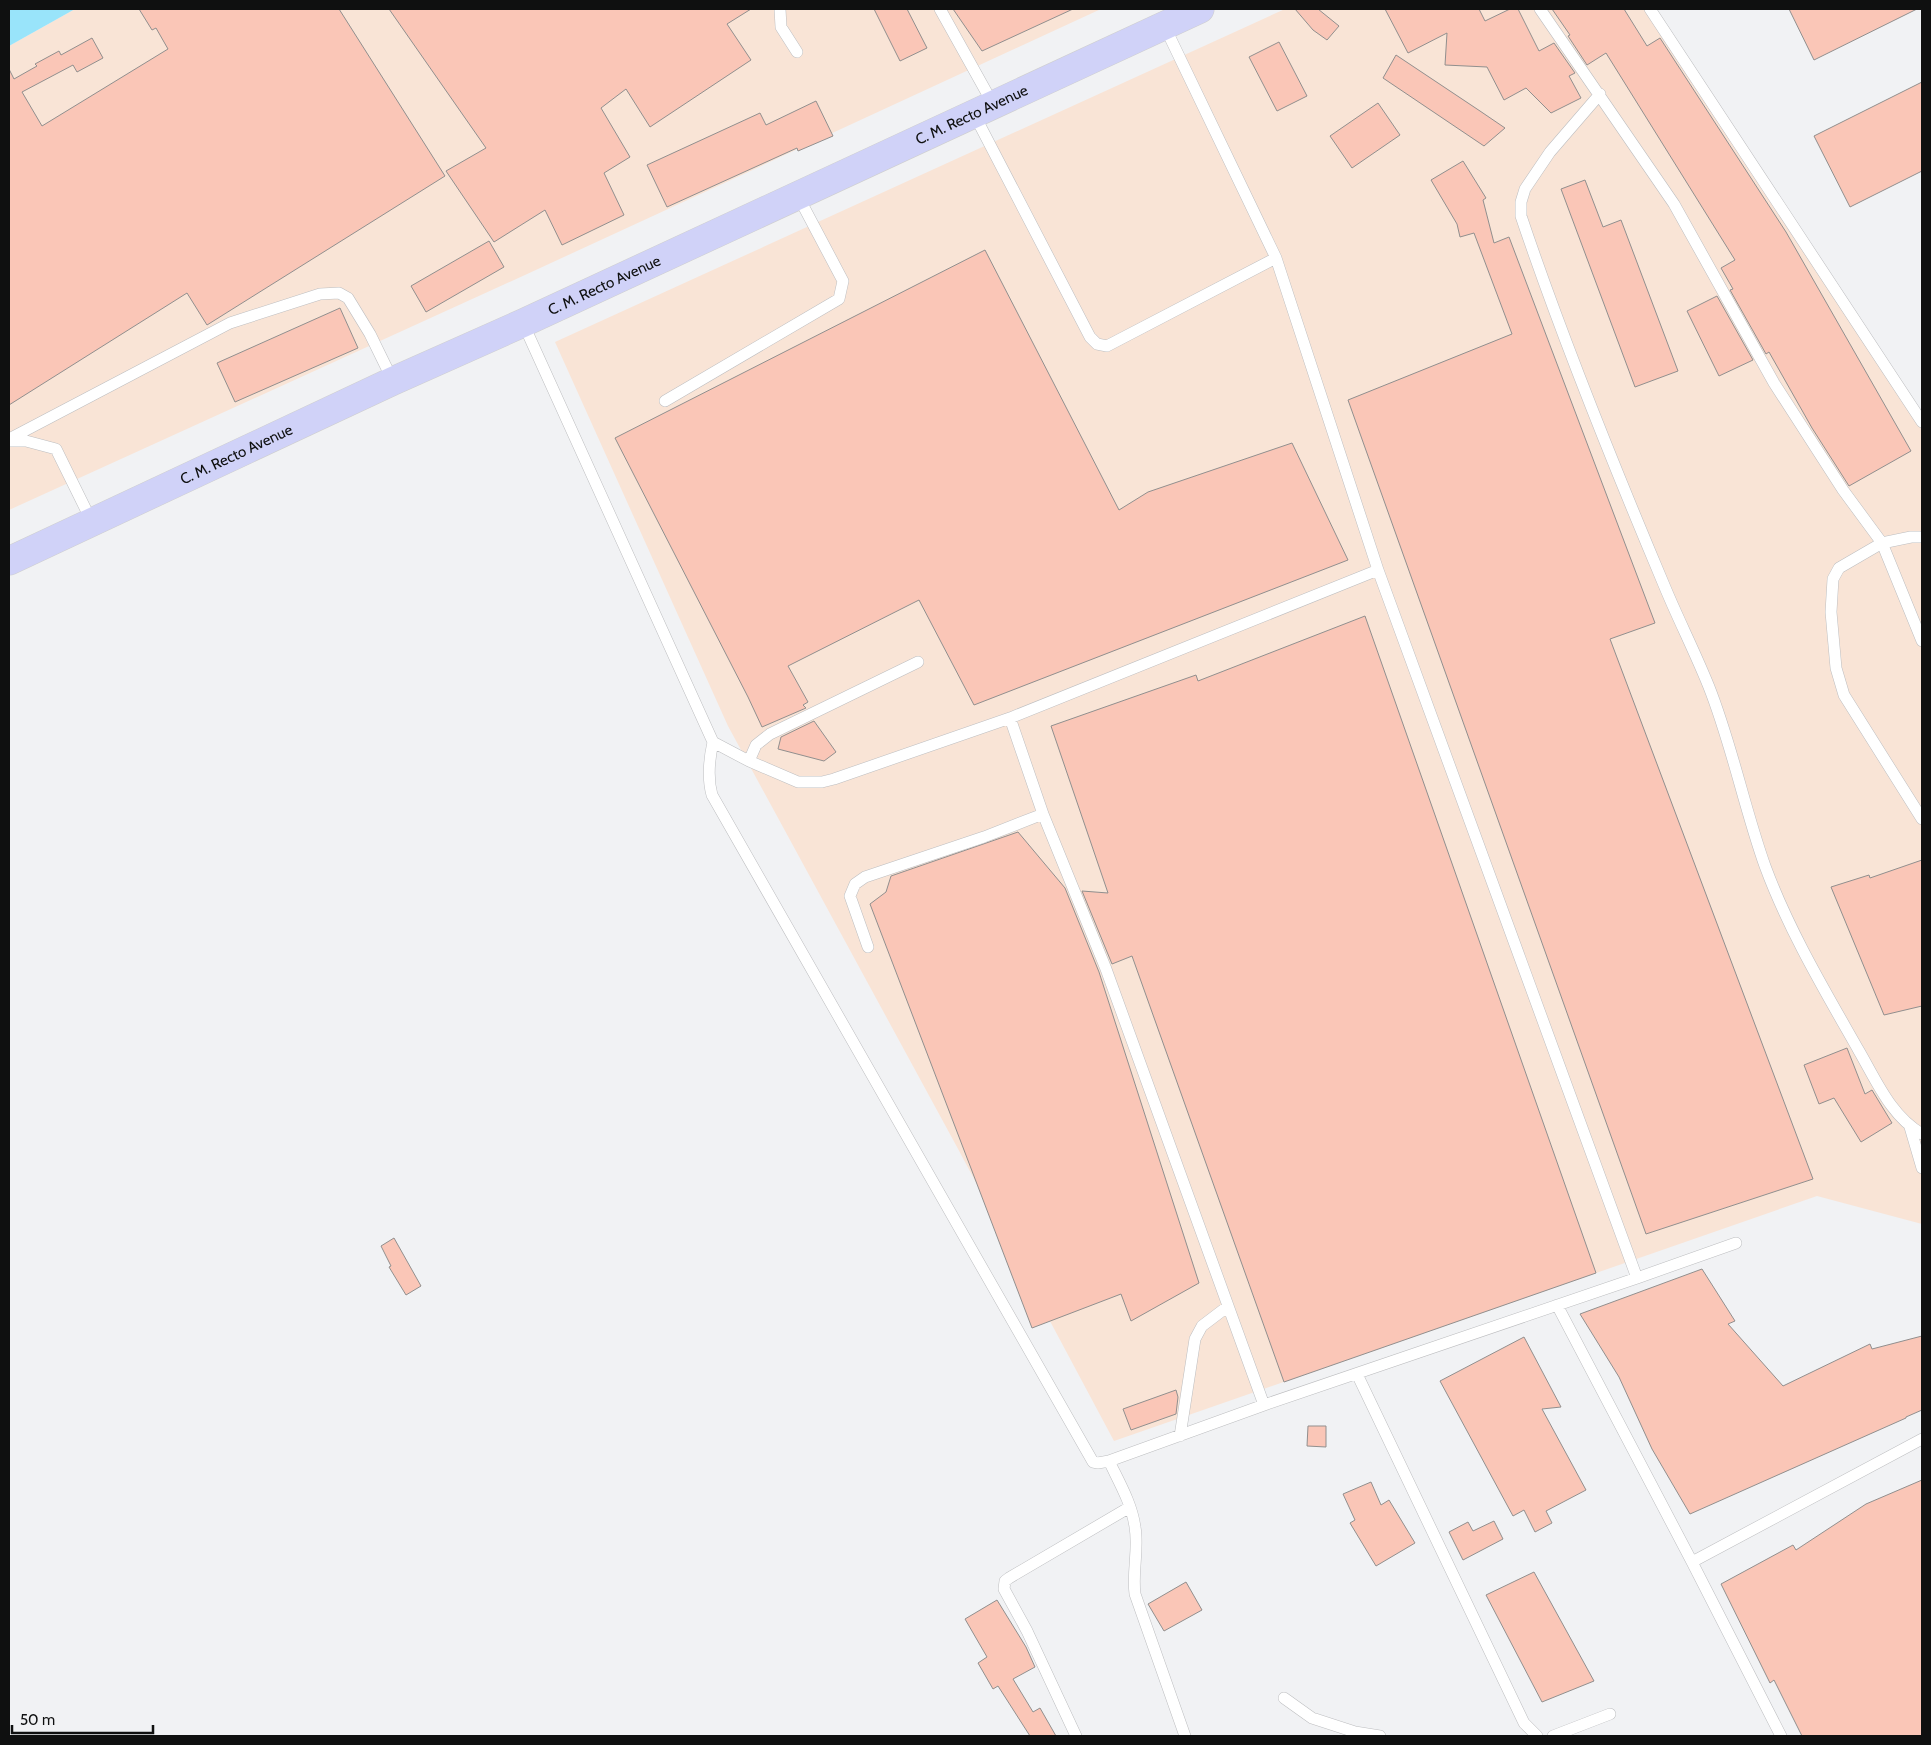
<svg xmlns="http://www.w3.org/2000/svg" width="1931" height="1745" font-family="Cabin,sans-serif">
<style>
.industrial{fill:#f9e4d6}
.water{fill:#99e4fa}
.building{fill:#fac6b7;stroke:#918f8e}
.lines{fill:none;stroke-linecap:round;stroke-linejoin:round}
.service-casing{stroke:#bdbec0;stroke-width:12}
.trunk-casing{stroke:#cfcfcf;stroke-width:29}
.service{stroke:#fff;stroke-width:11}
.trunk{stroke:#d0d2f8;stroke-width:28}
.labels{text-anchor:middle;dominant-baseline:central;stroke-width:5;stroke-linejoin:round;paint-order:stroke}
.street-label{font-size:15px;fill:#0f1010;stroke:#f1f2f4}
</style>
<rect width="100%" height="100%" fill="#f1f2f4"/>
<path class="industrial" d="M 75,9 L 1101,9 L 525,275 L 9,510 L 9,46 Z
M 1285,9 L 1655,9 L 1922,417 L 1922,1224 L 1817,1196 L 1114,1441 L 957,1147 L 728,726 L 555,342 Z"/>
<path class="water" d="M 9,9 L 75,9 L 9,46 Z"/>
<path class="building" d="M 139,9 L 339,9 L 445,176 L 207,325 L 187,293 L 9,405 L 9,69 L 14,79 L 37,66 L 35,64 L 59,51 L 61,55 L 92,38 L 103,58 L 77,72 L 73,65 L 22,92 L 42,126 L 168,49 L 156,28 L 152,30 Z
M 389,9 L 751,9 L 727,24 L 751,60 L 650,127 L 626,89 L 601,108 L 630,157 L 604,173 L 624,215 L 562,245 L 545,210 L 494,242 L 446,171 L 486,148 Z
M 874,9 L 907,9 L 927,48 L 900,61 Z
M 953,9 L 1073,9 L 982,51 Z
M 1295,9 L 1318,9 L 1339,26 L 1327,40 L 1313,30 Z
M 1385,9 L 1479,9 L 1485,21 L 1510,9 L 1518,9 L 1539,51 L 1554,43 L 1575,73 L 1569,76 L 1581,98 L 1551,113 L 1526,88 L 1504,100 L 1487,67 L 1445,65 L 1447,33 L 1408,53 Z
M 1552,9 L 1624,9 L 1647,46 L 1660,38 L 1786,232 L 1911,451 L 1849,486 L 1812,428 L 1769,352 L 1766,354 L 1730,290 L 1733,289 L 1721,268 L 1735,260 L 1606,53 L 1587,65 L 1568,36 L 1570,35 Z
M 1789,9 L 1917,9 L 1814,60 Z
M 1279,42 L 1307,96 L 1277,111 L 1249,57 Z
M 1396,55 L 1480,111 L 1505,128 L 1484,146 L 1383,78 Z
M 1922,82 L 1922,171 L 1850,207 L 1814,136 Z
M 816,101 L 833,136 L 798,151 L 797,148 L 667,207 L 647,165 L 760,113 L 766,125 Z
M 1378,103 L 1400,135 L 1352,168 L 1330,136 Z
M 1463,161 L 1486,198 L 1483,200 L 1494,243 L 1509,237 L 1655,623 L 1610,639 L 1813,1179 L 1646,1234 L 1348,400 L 1512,334 L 1474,233 L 1460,237 L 1457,224 L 1431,180 Z
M 1585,180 L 1603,227 L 1621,220 L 1678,371 L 1635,387 L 1561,189 Z
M 489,241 L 504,267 L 426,312 L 411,286 Z
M 985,250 L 1119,510 L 1148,492 L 1292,443 L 1348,560 L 974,705 L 919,600 L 788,666 L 808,702 L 803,705 L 806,708 L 762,727 L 748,697 L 615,438 Z
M 1717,296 L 1753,360 L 1719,376 L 1687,311 Z
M 340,308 L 358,348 L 235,402 L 217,363 Z
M 1365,616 L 1596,1273 L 1284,1382 L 1132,956 L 1112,964 L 1082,891 L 1108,893 L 1051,726 L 1196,675 L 1198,681 Z
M 814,721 L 836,752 L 824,761 L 778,749 L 781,737 Z
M 1018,832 L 1065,888 L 1099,972 L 1199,1283 L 1131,1321 L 1121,1294 L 1032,1328 L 870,904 L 886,892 L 891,876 Z
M 1922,860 L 1922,1006 L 1884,1015 L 1831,887 L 1869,875 L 1870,878 Z
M 1847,1048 L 1865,1094 L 1872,1090 L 1892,1123 L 1861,1142 L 1834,1098 L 1819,1104 L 1804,1065 Z
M 394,1238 L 421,1286 L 406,1295 L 389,1267 L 391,1266 L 381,1246 Z
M 1702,1269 L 1735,1321 L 1728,1324 L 1783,1386 L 1870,1344 L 1872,1349 L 1922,1336 L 1922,1410 L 1906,1417 L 1906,1418 L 1690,1514 L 1652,1449 L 1619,1377 L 1580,1314 Z
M 1524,1337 L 1561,1407 L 1542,1409 L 1586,1490 L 1546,1511 L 1552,1523 L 1535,1532 L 1524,1510 L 1513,1516 L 1440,1381 Z
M 1176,1390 L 1178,1397 L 1176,1414 L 1131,1430 L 1123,1409 Z
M 1308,1426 L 1326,1426 L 1326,1447 L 1307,1446 Z
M 1922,1480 L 1922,1736 L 1802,1736 L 1774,1680 L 1770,1683 L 1721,1584 L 1793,1545 L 1796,1550 L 1866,1504 Z
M 1371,1482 L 1381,1505 L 1389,1500 L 1415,1543 L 1376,1566 L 1350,1523 L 1355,1520 L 1343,1494 Z
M 1494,1521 L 1503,1539 L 1463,1560 L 1449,1532 L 1468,1522 L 1473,1531 Z
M 1534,1572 L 1594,1681 L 1542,1702 L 1486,1595 Z
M 1186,1582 L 1202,1610 L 1164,1631 L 1148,1604 Z
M 997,1600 L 1026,1647 L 1035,1667 L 1013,1679 L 1033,1712 L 1040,1708 L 1056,1736 L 1030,1736 L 998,1686 L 993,1689 L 978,1663 L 987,1657 L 965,1619 Z"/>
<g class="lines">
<defs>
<path id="service" d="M 780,9 L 781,27 L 797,52
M 940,9 L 993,104
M 1540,9 L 1674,204 L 1774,383 L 1843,490 L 1882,543 L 1922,641
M 1650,9 L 1922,422
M 1600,94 L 1550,152 L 1525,189 L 1521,202 L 1521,216 C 1563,341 1613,464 1664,585 C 1678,619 1695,652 1709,687 C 1732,745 1744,807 1765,866 C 1789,931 1825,991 1859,1051 C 1877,1082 1891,1116 1922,1134
M 974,114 L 1090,337 L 1097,344 L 1107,346 L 1276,258 L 1164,25
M 1276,258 L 1378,570
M 523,323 L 713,742 L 749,761 L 798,782 L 822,782 L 834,779 L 1010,718 L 1378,570 L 1637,1278 L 1736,1243
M 665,401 L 839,299 L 843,281 L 798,196
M 9,439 L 230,323 L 320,294 L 339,293 L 348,298 L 370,334 L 393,381
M 9,441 L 26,441 L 56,449 L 92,522
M 1922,537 L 1911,537 L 1882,543 L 1839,568 L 1833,579 L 1831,612 L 1836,668 L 1844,695 L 1922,819
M 1010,718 L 1043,814 L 1106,969 L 1264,1405
M 713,742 C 709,760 707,777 712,795 L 1093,1462 L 1098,1463 L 1109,1461 L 1264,1405 L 1637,1278
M 749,761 L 756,745 L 770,734 L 918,662
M 868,947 L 850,896 L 855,884 L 865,877 L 984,837 L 1043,814
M 1910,1127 L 1922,1168
M 1557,1305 L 1692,1562 L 1781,1736
M 1357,1374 L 1524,1723 L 1537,1736
M 1180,1436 L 1195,1339 L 1202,1326 L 1227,1307
M 1109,1461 C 1119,1482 1132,1504 1135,1527 C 1139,1549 1132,1571 1135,1594 L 1185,1736
M 1692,1562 L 1922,1439
M 1284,1698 L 1312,1718 L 1355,1732 L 1380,1736
M 1076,1736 L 1027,1631 L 1004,1589 L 1005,1581 L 1009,1578 L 1130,1507
M 1553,1736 L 1610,1714"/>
<g id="trunk">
<path id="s1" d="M 9,561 L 393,381 L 523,323 L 1200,9"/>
</g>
</defs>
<use href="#service" class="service-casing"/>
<use href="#trunk" class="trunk-casing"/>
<use href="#service" class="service"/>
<use href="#trunk" class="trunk"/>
</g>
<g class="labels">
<g class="street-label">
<text stroke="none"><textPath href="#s1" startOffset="1061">C. M. Recto Avenue</textPath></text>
<text stroke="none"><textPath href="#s1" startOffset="656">C. M. Recto Avenue</textPath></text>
<text stroke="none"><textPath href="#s1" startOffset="251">C. M. Recto Avenue</textPath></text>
</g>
</g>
<rect width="1931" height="1745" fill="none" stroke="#0f1010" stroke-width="20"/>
<path d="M12 1725v8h141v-8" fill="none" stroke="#0f1010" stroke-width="2.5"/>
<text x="20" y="1725" font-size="15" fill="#0f1010" stroke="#f1f2f4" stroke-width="4" paint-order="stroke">50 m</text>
</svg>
